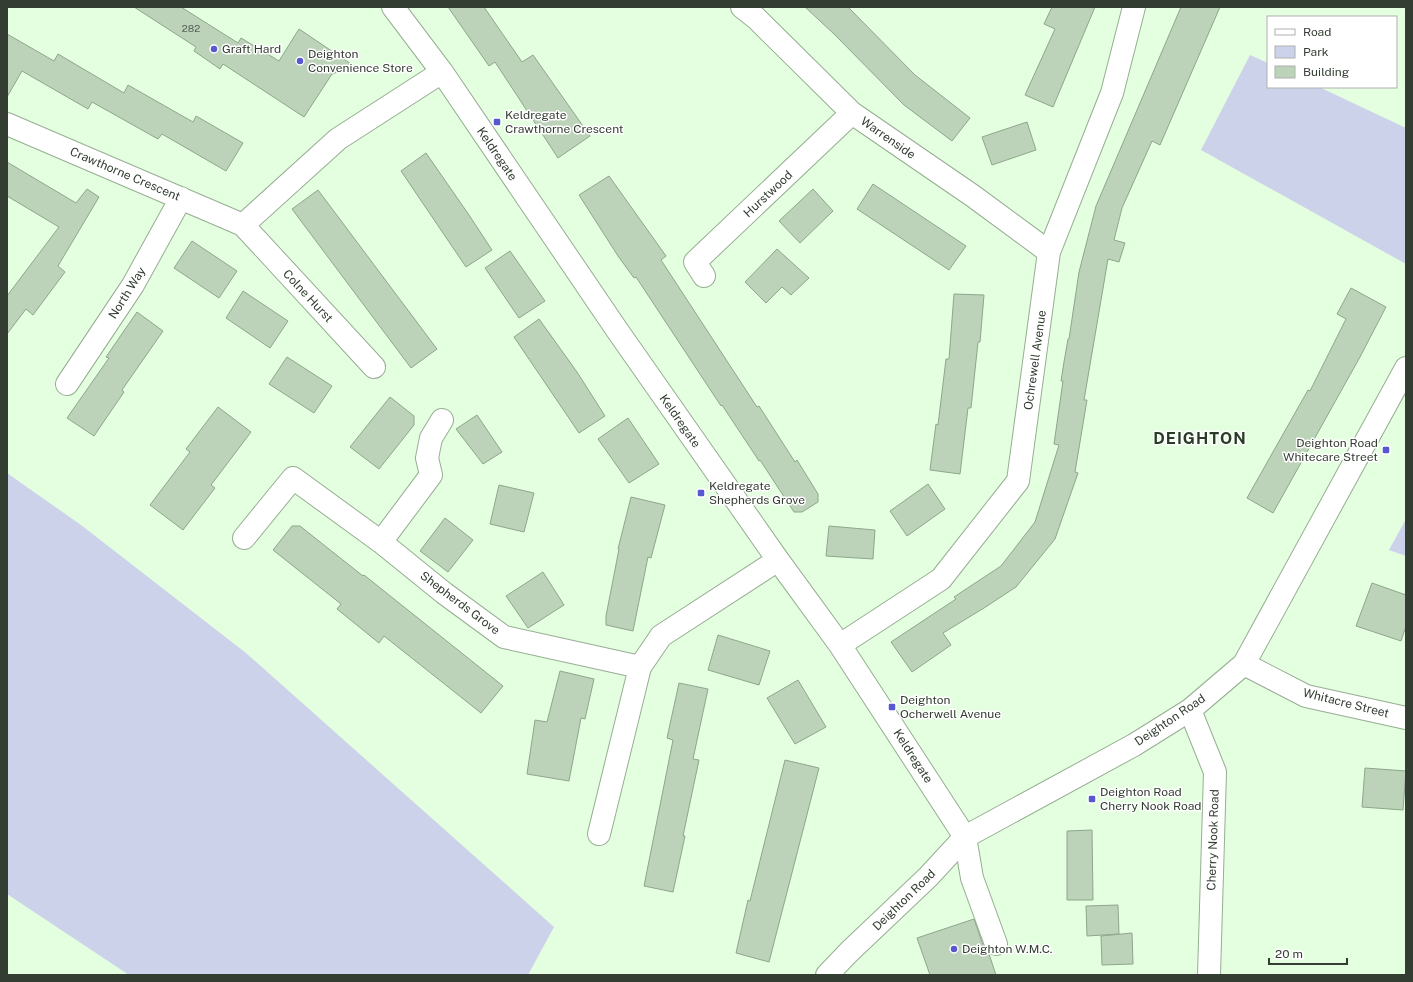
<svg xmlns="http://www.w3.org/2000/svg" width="1413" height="982" font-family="'Public Sans',sans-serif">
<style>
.green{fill:#cdd2eb}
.building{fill:#bcd2b9;stroke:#8ea68b}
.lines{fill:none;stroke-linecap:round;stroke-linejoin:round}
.minor-casing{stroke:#96ae92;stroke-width:24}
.minor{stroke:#fff;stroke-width:22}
.poi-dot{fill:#5758cf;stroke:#fff;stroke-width:1.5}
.labels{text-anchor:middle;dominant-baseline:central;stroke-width:3;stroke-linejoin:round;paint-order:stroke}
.number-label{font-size:10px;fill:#556254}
.poi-label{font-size:12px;fill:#333d32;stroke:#fff;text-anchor:start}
.street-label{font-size:12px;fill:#333d32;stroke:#fff}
.district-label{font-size:16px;font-weight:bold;letter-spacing:1px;fill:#293d26;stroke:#fff}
</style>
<rect width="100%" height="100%" fill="#e4fee0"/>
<path class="green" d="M 1250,55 L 1268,63 L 1268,87 L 1319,87 L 1406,128 L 1406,264 L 1201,150 Z
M 7,473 L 81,525 L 246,653 L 554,927 L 528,975 L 129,975 L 7,894 Z
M 1406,519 L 1406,556 L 1389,550 Z"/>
<path class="building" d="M 134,7 L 181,7 L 238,43 L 241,38 L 279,61 L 299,29 L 354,66 L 332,74 L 304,117 L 223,64 L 220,69 L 194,51 L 196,47 Z
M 448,7 L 484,7 L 522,62 L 533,55 L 590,136 L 558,158 L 495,62 L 489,66 Z
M 805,7 L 848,7 L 915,75 L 970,118 L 952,141 L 904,105 L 834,34 Z
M 1052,7 L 1095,7 L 1053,107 L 1025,95 L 1055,29 L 1044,24 Z
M 1181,7 L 1220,7 L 1160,145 L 1152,141 L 1122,208 L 1114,240 L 1125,243 L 1119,262 L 1108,259 L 1084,400 L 1087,400 L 1075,472 L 1078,473 L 1055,539 L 1016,587 L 984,608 L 943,633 L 951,645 L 912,672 L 891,642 L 956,599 L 954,597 L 1001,566 L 1035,522 L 1059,445 L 1054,444 L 1063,381 L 1061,381 L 1064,362 L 1068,339 L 1069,339 L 1079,272 L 1096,206 Z
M 7,34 L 54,61 L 58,54 L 124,93 L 128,85 L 193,122 L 196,116 L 243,143 L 226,171 L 162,134 L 158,139 L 92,102 L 88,109 L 22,71 L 7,97 Z
M 1027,122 L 1036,150 L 992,165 L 982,137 Z
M 426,153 L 469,215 L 492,250 L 466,267 L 401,171 Z
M 7,162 L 76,203 L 87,189 L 99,197 L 58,266 L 65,272 L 33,315 L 26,309 L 7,334 L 7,296 L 59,227 L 7,196 Z
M 609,176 L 666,256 L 661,260 L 757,407 L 759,406 L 795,462 L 797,460 L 818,494 L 818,502 L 802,512 L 794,512 L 760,460 L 759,461 L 722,405 L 721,406 L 636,277 L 634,278 L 618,256 L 579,195 Z
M 873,184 L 966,246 L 949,270 L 857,209 Z
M 813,189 L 833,211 L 800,243 L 779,221 Z
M 318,190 L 437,349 L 411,368 L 292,209 Z
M 192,241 L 237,271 L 219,298 L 174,268 Z
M 777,249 L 809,278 L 791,295 L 782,287 L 766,303 L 745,282 Z
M 510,251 L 545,301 L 519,318 L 485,268 Z
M 1351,288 L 1386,307 L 1360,357 L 1273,513 L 1247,498 L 1308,390 L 1310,391 L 1346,319 L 1337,314 Z
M 243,291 L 288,321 L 270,348 L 226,318 Z
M 954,294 L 984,295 L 980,342 L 978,342 L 971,408 L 968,408 L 960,474 L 930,470 L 936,424 L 938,425 L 946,359 L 949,359 Z
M 137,312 L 163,331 L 122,390 L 124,392 L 94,436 L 67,418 L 109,358 L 106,357 Z
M 539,319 L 577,372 L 605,416 L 579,433 L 514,337 Z
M 287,357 L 332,386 L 314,413 L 269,384 Z
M 390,397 L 414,416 L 414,425 L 379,469 L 350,447 Z
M 218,407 L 251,432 L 211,485 L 215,488 L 183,530 L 150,505 L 190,452 L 186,449 Z
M 477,415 L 502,452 L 483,464 L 456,429 Z
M 628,418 L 659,464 L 629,483 L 598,439 Z
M 928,484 L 945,509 L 907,536 L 890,511 Z
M 499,485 L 534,493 L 524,532 L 490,524 Z
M 631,497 L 665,505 L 651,558 L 648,557 L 633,631 L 606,625 L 606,616 L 619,549 L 618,549 Z
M 445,518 L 473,540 L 448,572 L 420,551 Z
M 292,526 L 300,526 L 363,576 L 364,575 L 503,686 L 481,713 L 384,636 L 379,643 L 337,609 L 341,604 L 273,550 Z
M 829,526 L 875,530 L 873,559 L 826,556 Z
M 543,572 L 564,605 L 528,628 L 506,596 Z
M 1372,583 L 1406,595 L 1406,626 L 1401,641 L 1356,626 Z
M 718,635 L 770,651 L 759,685 L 708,670 Z
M 560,671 L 594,679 L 585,719 L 581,718 L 569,781 L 527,774 L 535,720 L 547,722 Z
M 798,680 L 826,727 L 795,744 L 767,698 Z
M 679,683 L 708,689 L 693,759 L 699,760 L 683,836 L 685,836 L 673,892 L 644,886 L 673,740 L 667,738 Z
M 785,760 L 819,768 L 769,962 L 736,953 L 748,900 L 750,901 Z
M 1365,768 L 1406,771 L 1403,810 L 1362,807 Z
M 1092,830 L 1093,900 L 1067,900 L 1067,831 Z
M 1118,905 L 1119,934 L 1087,936 L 1086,906 Z
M 974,919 L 984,948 L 989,954 L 996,975 L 930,975 L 917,938 Z
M 1132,933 L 1133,964 L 1102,965 L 1101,936 Z"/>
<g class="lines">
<defs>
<path id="minor" d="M 393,7 L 442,72 L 617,330 L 778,560 L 840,645 L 965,837 L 972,878 L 996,944
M 742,7 L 756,18 L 852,113 L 973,196 L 1049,252
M 7,124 L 243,225 L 374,367
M 243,225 L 338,139 L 442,72
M 704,276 L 695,262 L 852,113
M 67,384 L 133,285 L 181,198
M 244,538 L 293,478 L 381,542 L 444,593 L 504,637 L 640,667 L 661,636 L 778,560
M 381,542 L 431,475 L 427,458 L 431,438 L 442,420
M 840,645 L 941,579 L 1018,481 L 1049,252 L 1112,93 L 1134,7
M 1244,664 L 1306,696 L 1406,718
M 1190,710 L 1215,772 L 1209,975
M 599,834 L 640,667
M 827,975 L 849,952 L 928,877 L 965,837 L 1134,745 L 1190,710 L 1244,664 L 1406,368"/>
</defs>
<use href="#minor" class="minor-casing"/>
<use href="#minor" class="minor"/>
</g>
<g class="poi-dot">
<circle cx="214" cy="49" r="4"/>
<circle cx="300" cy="61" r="4"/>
<rect x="493" y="118" width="8" height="8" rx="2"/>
<rect x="1382" y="446" width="8" height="8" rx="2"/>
<rect x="697" y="489" width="8" height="8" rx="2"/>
<rect x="888" y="703" width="8" height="8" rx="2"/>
<rect x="1088" y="795" width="8" height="8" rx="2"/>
<circle cx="954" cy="949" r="4"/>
</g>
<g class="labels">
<g class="number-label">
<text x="191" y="28">282</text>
</g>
<g class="poi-label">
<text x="222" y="49">Graft Hard</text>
<text x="308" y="54">Deighton<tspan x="308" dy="14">Convenience Store</tspan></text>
<text x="505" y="115">Keldregate<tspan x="505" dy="14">Crawthorne Crescent</tspan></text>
<text x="1378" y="443" text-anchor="end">Deighton Road<tspan x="1378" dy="14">Whitecare Street</tspan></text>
<text x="709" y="486">Keldregate<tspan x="709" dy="14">Shepherds Grove</tspan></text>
<text x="900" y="700">Deighton<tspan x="900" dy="14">Ocherwell Avenue</tspan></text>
<text x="1100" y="792">Deighton Road<tspan x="1100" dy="14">Cherry Nook Road</tspan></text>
<text x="962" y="949">Deighton W.M.C.</text>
</g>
<g class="street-label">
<text transform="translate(888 138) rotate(35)">Warrenside</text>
<text transform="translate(497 154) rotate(56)">Keldregate</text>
<text transform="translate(125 174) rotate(23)">Crawthorne Crescent</text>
<text transform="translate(768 194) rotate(-43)">Hurstwood</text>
<text transform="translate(127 293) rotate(-58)">North Way</text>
<text transform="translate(308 296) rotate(47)">Colne Hurst</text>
<text transform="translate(1035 360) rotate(-82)">Ochrewell Avenue</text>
<text transform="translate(680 421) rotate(55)">Keldregate</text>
<text transform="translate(460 603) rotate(37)">Shepherds Grove</text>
<text transform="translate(1346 703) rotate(14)">Whitacre Street</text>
<text transform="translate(1170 720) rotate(-34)">Deighton Road</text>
<text transform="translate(913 756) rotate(57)">Keldregate</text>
<text transform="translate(1213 840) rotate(-88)">Cherry Nook Road</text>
<text transform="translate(904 900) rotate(-44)">Deighton Road</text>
</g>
<g class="district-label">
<text x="1200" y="438">DEIGHTON</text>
</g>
</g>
<rect width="1413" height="982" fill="none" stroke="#333d32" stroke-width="16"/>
<rect x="1267" y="16" width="130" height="72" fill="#ffffff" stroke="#adb1ad"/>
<rect x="1275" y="29" width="20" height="6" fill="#ffffff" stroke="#adb1ad"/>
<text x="1303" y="36" font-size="12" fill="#333d32">Road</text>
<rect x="1275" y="46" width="20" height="12" fill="#cdd2eb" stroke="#adb1ad"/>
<text x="1303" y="56" font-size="12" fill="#333d32">Park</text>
<rect x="1275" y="66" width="20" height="12" fill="#bcd2b9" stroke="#adb1ad"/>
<text x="1303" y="76" font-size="12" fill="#333d32">Building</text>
<path d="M1269 958v6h78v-6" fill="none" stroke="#333d32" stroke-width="2"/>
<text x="1275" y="958" font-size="12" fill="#333d32" stroke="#ffffff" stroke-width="3" paint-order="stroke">20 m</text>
</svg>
